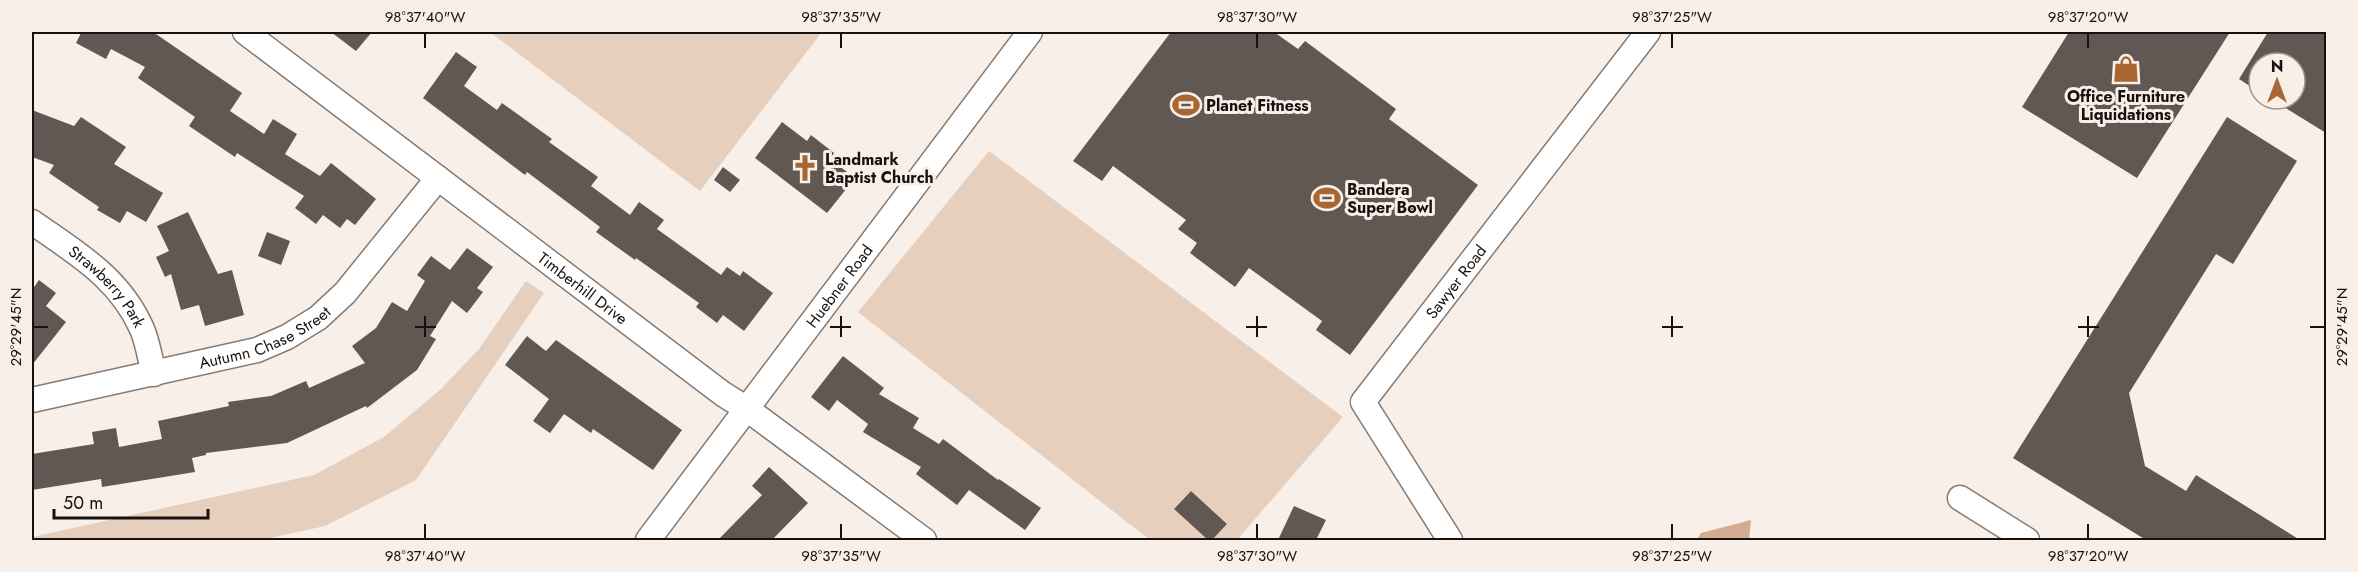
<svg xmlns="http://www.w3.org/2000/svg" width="2358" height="572" font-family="Jost,sans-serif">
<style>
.green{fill:#e7cfbe}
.forest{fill:#d2ab90}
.building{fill:#615853}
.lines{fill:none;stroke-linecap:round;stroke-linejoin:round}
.minor-casing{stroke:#847b75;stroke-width:27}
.minor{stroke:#fff;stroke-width:24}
.ticks{fill:none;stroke:#161210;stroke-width:2}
.labels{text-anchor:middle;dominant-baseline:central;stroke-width:6;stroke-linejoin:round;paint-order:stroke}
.poi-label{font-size:16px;font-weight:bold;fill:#161210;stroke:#f8efe8;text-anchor:start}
.street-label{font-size:16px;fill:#161210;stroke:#f8efe8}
.neatline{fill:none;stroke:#161210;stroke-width:2}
.ticks-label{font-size:15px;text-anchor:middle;fill:#161210}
</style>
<rect width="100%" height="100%" fill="#f8efe8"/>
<path class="green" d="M 490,32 L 822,32 L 700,191 Z
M 989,151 L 1343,417 L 1237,540 L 1212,540 L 1227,524 L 1191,491 L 1174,509 L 1208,540 L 1150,540 L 858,312 Z
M 526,281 L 544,293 L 416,480 L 325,526 L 261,540 L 32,540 L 32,537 L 314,475 L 384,437 L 442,388 L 479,349 Z"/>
<path class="forest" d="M 1751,520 L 1749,540 L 1697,540 L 1701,533 Z"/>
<path class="building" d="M 77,32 L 153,32 L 242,93 L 230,111 L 264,134 L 273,119 L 297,134 L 285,154 L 320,176 L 331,163 L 376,199 L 355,225 L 347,219 L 340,228 L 323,215 L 316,224 L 295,208 L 304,196 L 237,153 L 235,157 L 189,126 L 195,117 L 138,78 L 145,67 L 111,49 L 106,59 L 76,43 L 81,33 Z
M 331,32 L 372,32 L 356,51 Z
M 1171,32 L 1274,32 L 1298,49 L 1305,41 L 1396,109 L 1389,119 L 1478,185 L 1350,355 L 1316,330 L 1322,321 L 1249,268 L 1235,287 L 1190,253 L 1197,243 L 1178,229 L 1186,220 L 1113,166 L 1102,181 L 1073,161 Z
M 2069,32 L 2230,32 L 2137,178 L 2022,107 Z
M 2268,32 L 2326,32 L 2326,133 L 2271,99 L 2295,99 L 2295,63 L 2259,63 L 2259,92 L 2239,79 Z
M 456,52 L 477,67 L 464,86 L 497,110 L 502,103 L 552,139 L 549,142 L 598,177 L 591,186 L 630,215 L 639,202 L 664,220 L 657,229 L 721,275 L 727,267 L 740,276 L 743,271 L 773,293 L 744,331 L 723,315 L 717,323 L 696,307 L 699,303 L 636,258 L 635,260 L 596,232 L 600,227 L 587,217 L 527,172 L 525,175 L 423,98 Z
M 32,110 L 74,126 L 81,117 L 126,147 L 114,164 L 163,193 L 146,222 L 127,211 L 120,223 L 97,210 L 99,207 L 49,173 L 54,165 L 32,157 Z
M 2227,117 L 2297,161 L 2233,264 L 2216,254 L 2129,393 L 2145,466 L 2186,491 L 2196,475 L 2300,540 L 2146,540 L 2013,458 Z
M 782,122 L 807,141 L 811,135 L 834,153 L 830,159 L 855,178 L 827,213 L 755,158 Z
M 723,167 L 740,180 L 730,192 L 714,180 Z
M 188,212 L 218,274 L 232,270 L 244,315 L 205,326 L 199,305 L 181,310 L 171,274 L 165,277 L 156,257 L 169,251 L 157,226 Z
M 267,232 L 290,241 L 281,265 L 258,256 Z
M 467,248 L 493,267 L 477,288 L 483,292 L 467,313 L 452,301 L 430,336 L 436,339 L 417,370 L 367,408 L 366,406 L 287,443 L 206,453 L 206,455 L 192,458 L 195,472 L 102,487 L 101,479 L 32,490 L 32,454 L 94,444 L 92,432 L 116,428 L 119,447 L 162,439 L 158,421 L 229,406 L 228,402 L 271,396 L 306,381 L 309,388 L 365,363 L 352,346 L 376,328 L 392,302 L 407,311 L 425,281 L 417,275 L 431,256 L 450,270 Z
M 39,280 L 56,293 L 46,306 L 66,322 L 32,365 L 32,290 Z
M 527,336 L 546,351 L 556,340 L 682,430 L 653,470 L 593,429 L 591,433 L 564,414 L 550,433 L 533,421 L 549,399 L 505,365 Z
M 843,356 L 884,388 L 879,394 L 919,418 L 913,428 L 939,444 L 943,439 L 998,480 L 999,479 L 1041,508 L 1025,530 L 969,490 L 957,505 L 916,474 L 921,467 L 863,432 L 868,424 L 837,400 L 829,411 L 811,397 Z
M 769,467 L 808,503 L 772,540 L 718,540 L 762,495 L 752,486 Z
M 1191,491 L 1227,524 L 1212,540 L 1208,540 L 1174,509 Z
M 1294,506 L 1326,520 L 1316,540 L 1278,540 Z"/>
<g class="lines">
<defs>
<g id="minor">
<path id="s1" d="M 245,32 L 723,394 L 747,409 L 924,540"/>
<path id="s2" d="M 32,222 C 76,253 119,277 142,329 C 148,343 150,359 154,374"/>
<path id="s3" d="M 32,400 L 257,350 L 287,337 L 318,318 L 345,293 L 438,178"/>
<path d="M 1960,498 L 2027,540"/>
<path id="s4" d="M 648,540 L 1030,32"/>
<path id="s5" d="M 1450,540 L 1363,402 L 1648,32"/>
</g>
</defs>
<use href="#minor" class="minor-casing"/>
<use href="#minor" class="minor"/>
</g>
<path class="ticks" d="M 425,33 L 425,48M 841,33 L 841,48M 1257,33 L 1257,48M 1672,33 L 1672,48M 2088,33 L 2088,48M 425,316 L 425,337M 841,316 L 841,337M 1257,316 L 1257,337M 1672,316 L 1672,337M 2088,316 L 2088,337M 33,327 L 48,327M 415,327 L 436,327M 830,327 L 851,327M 1246,327 L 1267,327M 1662,327 L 1683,327M 2078,327 L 2099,327M 2310,327 L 2325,327M 425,524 L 425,539M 841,524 L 841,539M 1257,524 L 1257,539M 1672,524 L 1672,539M 2088,524 L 2088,539"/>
<defs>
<symbol id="shop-bare" viewBox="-9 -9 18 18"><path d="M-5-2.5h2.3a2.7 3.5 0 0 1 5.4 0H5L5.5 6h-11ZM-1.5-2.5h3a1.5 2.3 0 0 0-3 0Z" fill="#a86632" stroke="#f8efe8" stroke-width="2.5" paint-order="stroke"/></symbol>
<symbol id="stadium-bare" viewBox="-9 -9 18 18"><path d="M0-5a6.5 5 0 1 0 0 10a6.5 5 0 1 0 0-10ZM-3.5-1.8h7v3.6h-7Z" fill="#a86632" stroke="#f8efe8" stroke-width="2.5" paint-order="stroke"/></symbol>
<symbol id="church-bare" viewBox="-9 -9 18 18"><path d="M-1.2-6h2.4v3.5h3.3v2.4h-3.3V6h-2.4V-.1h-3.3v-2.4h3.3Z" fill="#a86632" stroke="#f8efe8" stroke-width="2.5" paint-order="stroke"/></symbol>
</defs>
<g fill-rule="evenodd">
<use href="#shop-bare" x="2107" y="50" width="38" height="38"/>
<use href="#stadium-bare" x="1167" y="86" width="38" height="38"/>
<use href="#church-bare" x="786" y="149" width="38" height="38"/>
<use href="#stadium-bare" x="1308" y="179" width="38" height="38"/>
</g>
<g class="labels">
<g class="poi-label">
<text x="2126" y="96" text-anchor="middle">Office Furniture<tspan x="2126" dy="18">Liquidations</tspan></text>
<text x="1206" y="105">Planet Fitness</text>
<text x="825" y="159">Landmark<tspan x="825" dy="18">Baptist Church</tspan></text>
<text x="1347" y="189">Bandera<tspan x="1347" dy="18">Super Bowl</tspan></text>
</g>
<g class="street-label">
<text stroke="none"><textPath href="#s5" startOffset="315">Sawyer Road</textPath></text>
<text stroke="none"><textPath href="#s4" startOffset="318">Huebner Road</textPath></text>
<text stroke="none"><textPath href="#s1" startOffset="424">Timberhill Drive</textPath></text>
<text stroke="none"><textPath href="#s2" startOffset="100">Strawberry Park</textPath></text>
<text stroke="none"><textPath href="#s3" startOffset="242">Autumn Chase Street</textPath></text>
</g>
</g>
<rect width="2358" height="572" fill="none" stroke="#f8efe8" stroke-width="66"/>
<g transform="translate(2277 81)"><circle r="28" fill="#f8efe8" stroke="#9e9792" stroke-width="1.5"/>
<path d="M0-4.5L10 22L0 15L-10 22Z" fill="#a86632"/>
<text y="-9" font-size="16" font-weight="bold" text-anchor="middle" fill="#161210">N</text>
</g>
<path d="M54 509v9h154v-9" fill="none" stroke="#161210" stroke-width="3"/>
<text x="63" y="509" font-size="18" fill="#161210" stroke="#f8efe8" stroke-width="4.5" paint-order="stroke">50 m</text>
<rect x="33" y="33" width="2292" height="506" class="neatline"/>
<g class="ticks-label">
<text x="425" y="22">98°37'40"W</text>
<text x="841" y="22">98°37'35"W</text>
<text x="1257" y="22">98°37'30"W</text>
<text x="1672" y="22">98°37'25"W</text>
<text x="2088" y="22">98°37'20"W</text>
<text transform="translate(16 327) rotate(-90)" y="5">29°29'45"N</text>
<text transform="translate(2342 327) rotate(-90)" y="5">29°29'45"N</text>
<text x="425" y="561">98°37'40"W</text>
<text x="841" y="561">98°37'35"W</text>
<text x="1257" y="561">98°37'30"W</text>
<text x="1672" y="561">98°37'25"W</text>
<text x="2088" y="561">98°37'20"W</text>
</g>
</svg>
